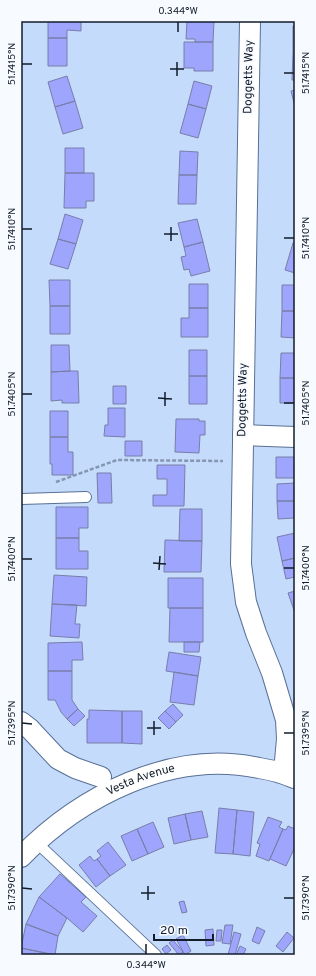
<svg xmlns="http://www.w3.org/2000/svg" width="316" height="976" font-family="Overpass,sans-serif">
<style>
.building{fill:#9da5fc;stroke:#797ea9}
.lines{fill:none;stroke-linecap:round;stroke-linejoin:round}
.service-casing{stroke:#587095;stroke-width:12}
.minor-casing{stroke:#587095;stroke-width:22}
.path{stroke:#8496b0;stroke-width:2.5;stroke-dasharray:4 2;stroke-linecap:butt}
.service{stroke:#fff;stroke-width:10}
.minor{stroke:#fff;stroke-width:20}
.ticks{fill:none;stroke:#121c2b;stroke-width:1.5}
.labels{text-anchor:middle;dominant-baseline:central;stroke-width:4;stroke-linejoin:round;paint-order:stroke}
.street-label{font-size:12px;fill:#121c2b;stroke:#f7faff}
.neatline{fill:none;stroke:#121c2b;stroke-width:1.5}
.ticks-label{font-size:10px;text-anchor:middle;fill:#121c2b}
</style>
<rect width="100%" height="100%" fill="#c5dbfc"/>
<path class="building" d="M 48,21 L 81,21 L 81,31 L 67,30 L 67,38 L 48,38 Z
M 187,21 L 214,21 L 213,42 L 195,42 L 195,39 L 186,39 Z
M 293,26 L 295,26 L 295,53 L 293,53 Z
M 48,38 L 67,38 L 67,66 L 48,66 Z
M 184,42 L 213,42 L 213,71 L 194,71 L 194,68 L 184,68 Z
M 293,53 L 295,53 L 295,80 L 292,80 Z
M 67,76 L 75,101 L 55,107 L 48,82 Z
M 194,81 L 212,86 L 206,109 L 188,104 Z
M 295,90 L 295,107 L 291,91 Z
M 75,101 L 83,128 L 63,134 L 55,107 Z
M 188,104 L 206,109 L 198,138 L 180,133 Z
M 65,148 L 84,148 L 84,173 L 65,173 Z
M 180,151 L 198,152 L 197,175 L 179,175 Z
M 65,173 L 94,173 L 94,201 L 86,201 L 86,208 L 64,208 Z
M 179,175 L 197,175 L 196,204 L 178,204 Z
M 65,214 L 83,220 L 76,244 L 58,239 Z
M 197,219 L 203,242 L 184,247 L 178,223 Z
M 58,239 L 76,244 L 68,269 L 50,264 Z
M 203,242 L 210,271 L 191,276 L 189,269 L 184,270 L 181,257 L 186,256 L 184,247 Z
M 293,243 L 295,243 L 295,273 L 285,270 Z
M 49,280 L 70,280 L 70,306 L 50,306 Z
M 189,284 L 208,284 L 208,308 L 189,308 Z
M 282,285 L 295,285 L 295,311 L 282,311 Z
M 50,306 L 70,306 L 70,334 L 50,334 Z
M 189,308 L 208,308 L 208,337 L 181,337 L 181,318 L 189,318 Z
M 282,311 L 295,311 L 295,338 L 281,337 Z
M 51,345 L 69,345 L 70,371 L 51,372 Z
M 189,350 L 207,350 L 207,376 L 189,376 Z
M 281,353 L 295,353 L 295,378 L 280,378 Z
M 70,371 L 78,371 L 79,403 L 62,403 L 62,400 L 51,401 L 51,372 Z
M 189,376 L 207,376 L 207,404 L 189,404 Z
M 280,378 L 295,378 L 295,403 L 280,403 Z
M 113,386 L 126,386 L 126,404 L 113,404 Z
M 108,408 L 125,408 L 125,437 L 104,436 L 105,425 L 108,425 Z
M 50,411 L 68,411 L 68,437 L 50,437 Z
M 176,419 L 199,419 L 199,421 L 205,421 L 205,435 L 200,435 L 199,453 L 175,452 Z
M 50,437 L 68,437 L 68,452 L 73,452 L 73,475 L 52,475 L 52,464 L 50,464 Z
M 125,441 L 142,441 L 142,456 L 125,456 Z
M 276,457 L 295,457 L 295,478 L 276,478 Z
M 157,465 L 185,465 L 184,506 L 153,506 L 153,495 L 167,495 L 167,479 L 157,479 Z
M 97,473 L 111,473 L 112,503 L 98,503 Z
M 295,483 L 295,501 L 277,501 L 277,484 Z
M 277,501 L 295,501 L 295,518 L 278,519 Z
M 56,507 L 88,507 L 88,528 L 79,528 L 79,538 L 56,538 Z
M 180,509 L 202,509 L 202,541 L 179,541 Z
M 295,533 L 295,558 L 282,561 L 277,537 Z
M 56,538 L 79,538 L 79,551 L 88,551 L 88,569 L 56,569 Z
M 165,540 L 202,541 L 201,572 L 164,572 Z
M 295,558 L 295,577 L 286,579 L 282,561 Z
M 54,575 L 87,577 L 86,606 L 52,604 Z
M 168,578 L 203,578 L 203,608 L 168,608 Z
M 295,591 L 295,613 L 288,593 Z
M 52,604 L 77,605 L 75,624 L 80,624 L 79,638 L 50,636 Z
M 170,608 L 203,608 L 203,642 L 169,642 Z
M 82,642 L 83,660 L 72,660 L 72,671 L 48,671 L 48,643 Z
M 184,642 L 200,642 L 199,652 L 184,652 Z
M 169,652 L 201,657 L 198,676 L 166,671 Z
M 48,671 L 72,671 L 72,700 L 78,709 L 67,719 L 61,712 L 55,700 L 48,700 Z
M 174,672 L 198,676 L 194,705 L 170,702 Z
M 173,704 L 183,715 L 176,722 L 165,711 Z
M 78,709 L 85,716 L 74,726 L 67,719 Z
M 89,710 L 122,711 L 122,743 L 87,743 L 87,719 L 89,719 Z
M 122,711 L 142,711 L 142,744 L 122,743 Z
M 165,711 L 176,722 L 169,729 L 158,718 Z
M 219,808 L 237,810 L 233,854 L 215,853 Z
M 237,810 L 254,812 L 250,856 L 233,854 Z
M 202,811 L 208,837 L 191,840 L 185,814 Z
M 185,814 L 191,840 L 174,844 L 168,818 Z
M 268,817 L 282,822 L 279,827 L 283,829 L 269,861 L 256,856 L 260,844 L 257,843 Z
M 153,822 L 164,847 L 148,854 L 137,829 Z
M 288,826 L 295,829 L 295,847 L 286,866 L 270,859 L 283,829 L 286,830 Z
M 137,829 L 148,854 L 132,861 L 121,836 Z
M 108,842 L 126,865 L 110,876 L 97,859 L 101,856 L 97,851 Z
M 90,856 L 94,861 L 97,859 L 110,876 L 96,887 L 79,865 Z
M 60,874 L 86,897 L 81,902 L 97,916 L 83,932 L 67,918 L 39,897 Z
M 39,897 L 67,918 L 58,936 L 26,924 Z
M 184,901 L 187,912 L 182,913 L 179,902 Z
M 26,924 L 58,936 L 55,955 L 21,948 Z
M 225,925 L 233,925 L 230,944 L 222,943 Z
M 257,927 L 265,931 L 259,944 L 252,941 Z
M 213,929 L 214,945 L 206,946 L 205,930 Z
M 217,930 L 222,930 L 221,941 L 216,941 Z
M 234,932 L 241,934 L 235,955 L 228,955 Z
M 287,932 L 294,938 L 283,952 L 276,946 Z
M 183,935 L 191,951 L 185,955 L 176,939 Z
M 173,940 L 183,952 L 179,955 L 169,943 Z
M 167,945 L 171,950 L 166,954 L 162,949 Z
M 240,946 L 246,949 L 243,955 L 236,955 Z
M 21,948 L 55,955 L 21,955 Z"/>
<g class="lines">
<defs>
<path id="service" d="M 21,499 L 86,497
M 36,842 L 156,955"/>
<g id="minor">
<path d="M 250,21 L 241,564 L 246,602 L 256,633 L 272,673 L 286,720 L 287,739 L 285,761 L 282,772"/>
<path d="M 243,435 L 295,437"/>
<path d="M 21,722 L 30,729 L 58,759 L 75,768 L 101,777"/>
<path id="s1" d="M 21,857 C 80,796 172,749 259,768 C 272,770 283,773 294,778"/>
</g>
</defs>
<use href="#service" class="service-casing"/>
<use href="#minor" class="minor-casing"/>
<path class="path" d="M 56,482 L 117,460 L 223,461"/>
<use href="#service" class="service"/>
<use href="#minor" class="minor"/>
</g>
<path class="ticks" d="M 178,32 L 178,22M 22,64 L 32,64M 170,69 L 184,69M 284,73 L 294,73M 177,76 L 177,62M 22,229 L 32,229M 164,234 L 178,234M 284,238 L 294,238M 171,241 L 171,227M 22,394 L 32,394M 158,398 L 172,399M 284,403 L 294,403M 165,406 L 165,392M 22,559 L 32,559M 153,563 L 166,564M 284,568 L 294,568M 159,570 L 160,556M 22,723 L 32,724M 147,728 L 161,728M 284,733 L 294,733M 154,735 L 154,721M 22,888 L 32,889M 141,893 L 155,893M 284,898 L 294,898M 148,900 L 148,886M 146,954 L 146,944"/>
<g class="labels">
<g class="street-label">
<text transform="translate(249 77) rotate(-89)">Doggetts Way</text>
<text transform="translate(243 400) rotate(-89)">Doggetts Way</text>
<text stroke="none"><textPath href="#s1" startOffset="144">Vesta Avenue</textPath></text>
</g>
</g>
<rect width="316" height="976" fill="none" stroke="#f7faff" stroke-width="44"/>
<path d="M154 934v6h59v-6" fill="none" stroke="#121c2b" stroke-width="2"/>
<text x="160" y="934" font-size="12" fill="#121c2b" stroke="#f7faff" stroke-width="3" paint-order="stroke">20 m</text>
<rect x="22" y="22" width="272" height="932" class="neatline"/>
<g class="ticks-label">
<text x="178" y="14">0.344°W</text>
<text transform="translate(11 64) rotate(-90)" y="4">51.7415°N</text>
<text transform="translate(305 73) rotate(-90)" y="4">51.7415°N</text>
<text transform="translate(11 229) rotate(-90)" y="4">51.7410°N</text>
<text transform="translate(305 238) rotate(-90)" y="4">51.7410°N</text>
<text transform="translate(11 394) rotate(-90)" y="4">51.7405°N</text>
<text transform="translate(305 403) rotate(-90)" y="4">51.7405°N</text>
<text transform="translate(11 559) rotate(-90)" y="4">51.7400°N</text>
<text transform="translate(305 568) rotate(-90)" y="4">51.7400°N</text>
<text transform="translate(11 723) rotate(-90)" y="4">51.7395°N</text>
<text transform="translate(305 733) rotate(-90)" y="4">51.7395°N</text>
<text transform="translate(11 888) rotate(-90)" y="4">51.7390°N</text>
<text transform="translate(305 898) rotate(-90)" y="4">51.7390°N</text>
<text x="146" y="968">0.344°W</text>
</g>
</svg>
